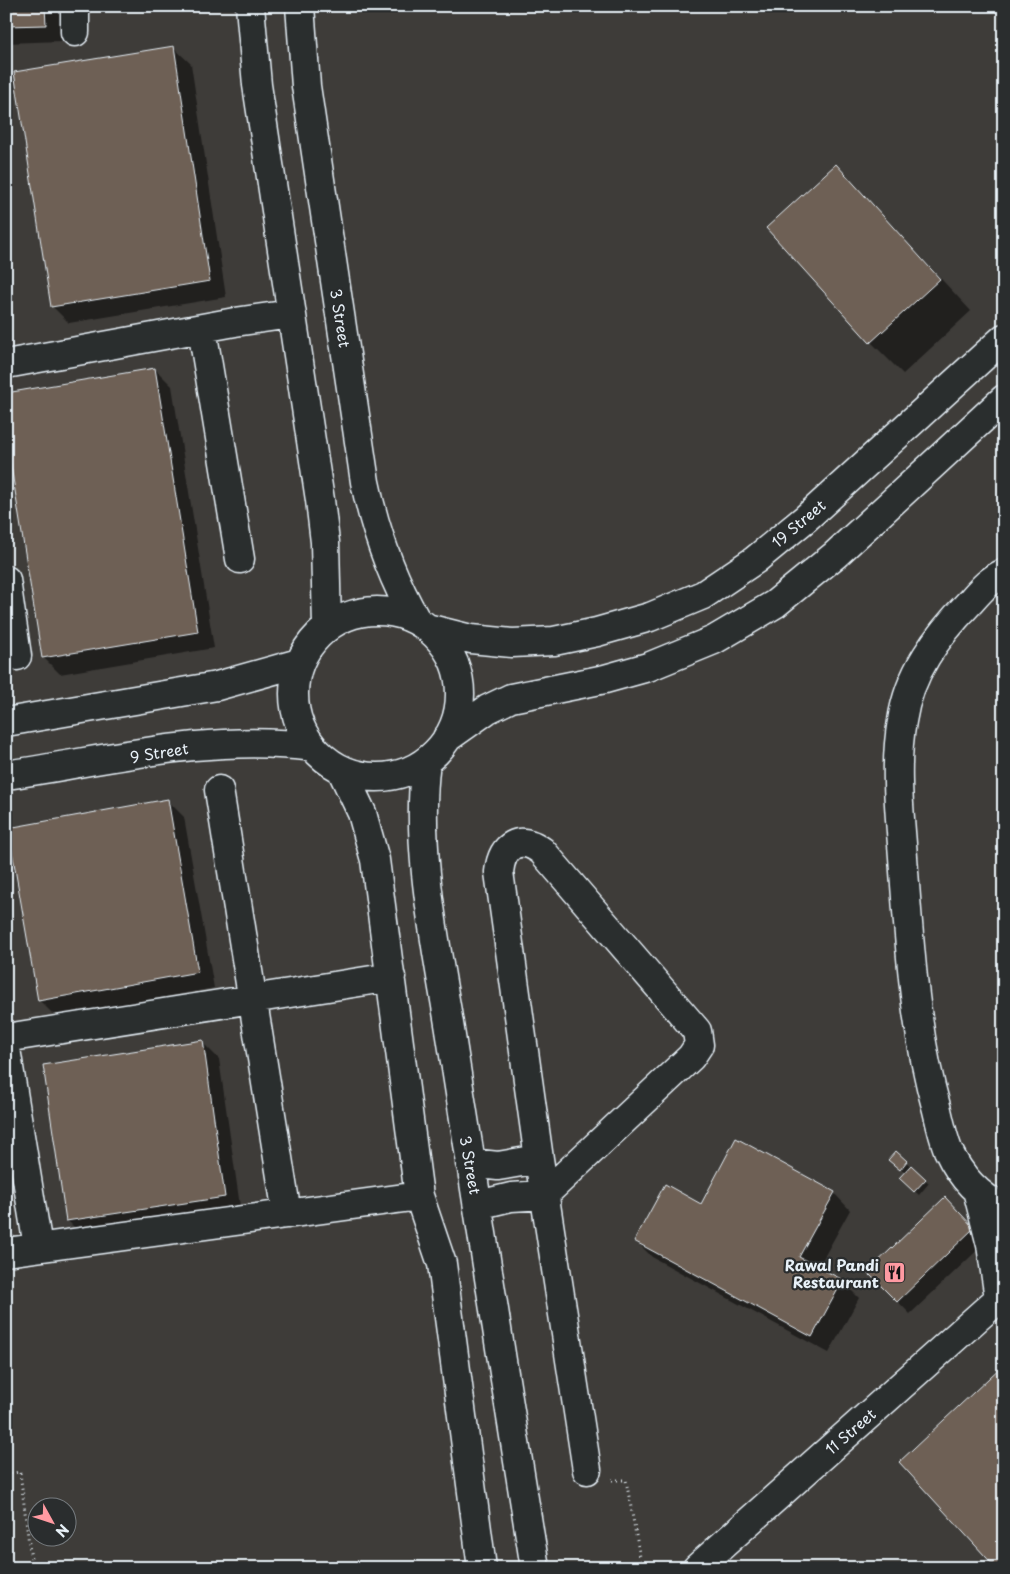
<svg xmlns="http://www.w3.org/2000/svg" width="1010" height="1574" font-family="'Playpen Sans',sans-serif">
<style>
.shadow{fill:#0007}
.building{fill:#6e6054;stroke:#e8f1f8}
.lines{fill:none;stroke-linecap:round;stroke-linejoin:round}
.minor-casing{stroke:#e8f1f8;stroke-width:31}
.path{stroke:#e8f1f8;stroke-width:3;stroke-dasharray:1 4;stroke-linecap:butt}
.minor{stroke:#2a2d2e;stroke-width:28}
.labels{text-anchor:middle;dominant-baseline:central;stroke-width:4.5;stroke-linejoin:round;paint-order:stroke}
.street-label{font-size:15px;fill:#e8f1f8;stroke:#2a2d2e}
.poi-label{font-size:15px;font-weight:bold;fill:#e8f1f8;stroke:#2a2d2e;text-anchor:end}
</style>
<rect width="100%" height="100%" fill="#3e3c39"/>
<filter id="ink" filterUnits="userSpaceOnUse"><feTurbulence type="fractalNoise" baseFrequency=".02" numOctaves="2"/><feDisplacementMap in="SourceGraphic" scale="10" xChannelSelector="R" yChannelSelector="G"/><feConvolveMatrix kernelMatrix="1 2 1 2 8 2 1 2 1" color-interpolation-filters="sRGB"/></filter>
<g filter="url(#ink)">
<path class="shadow" d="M 6,6 L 61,6 L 62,41 L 6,43 Z
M 174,48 L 191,64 L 226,297 L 69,323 L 52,306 Z
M 836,166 L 971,311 L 903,374 L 871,342 Z
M 155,369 L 172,386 L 214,648 L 60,674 L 43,657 Z
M 167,800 L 184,817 L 214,988 L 56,1017 L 39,1000 Z
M 202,1042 L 219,1059 L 241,1213 L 84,1237 L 67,1220 Z
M 890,1160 L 906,1162 L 929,1183 L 919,1195 L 901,1178 L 905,1173 Z
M 834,1193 L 850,1210 L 818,1268 L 842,1281 L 859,1298 L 829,1353 L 652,1257 L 636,1241 L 701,1205 Z
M 957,1212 L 986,1242 L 910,1314 L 869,1272 Z
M 6,1248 L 9,1272 L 6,1272 Z"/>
<path class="building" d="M 6,6 L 45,6 L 46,25 L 6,26 Z
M 174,46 L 210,281 L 51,307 L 14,72 Z
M 836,164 L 940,279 L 870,343 L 766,228 Z
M 155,368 L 198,632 L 42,658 L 6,435 L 6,393 Z
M 168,799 L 198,972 L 38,1001 L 8,828 Z
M 203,1040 L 225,1197 L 66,1221 L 43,1065 Z
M 736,1138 L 835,1192 L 799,1257 L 843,1280 L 812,1337 L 634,1241 L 665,1184 L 701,1204 Z
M 896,1151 L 907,1161 L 900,1170 L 888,1160 Z
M 911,1165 L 926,1179 L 914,1192 L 899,1178 Z
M 945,1197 L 974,1228 L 897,1302 L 867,1272 Z
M 1004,1364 L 1004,1568 L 996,1568 L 899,1462 Z"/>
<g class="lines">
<defs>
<path id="minor" d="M 250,6 L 257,85 L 320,500 L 325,542 L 327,627
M 300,6 L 306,86 L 365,482 C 375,531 391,576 416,620
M 75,32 L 75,6
M 202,329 L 240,559
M 6,364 L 235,322 L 291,314
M 1004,573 C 990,579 980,591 970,602 C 937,636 909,673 902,721 C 893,770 901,822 904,871 C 910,951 915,1033 937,1110 C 940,1123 943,1137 948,1150 C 960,1176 977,1196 1004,1208
M 6,580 L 17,656
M294 694a83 83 0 1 1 166 0a83 83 0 1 1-166 0Z
M 431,629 L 471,639 L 512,643 L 554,641 L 597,632 L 650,617 L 703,595 L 755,560 L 805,519 L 1004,338
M 6,722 L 217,686 L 299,663
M 447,738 L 488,709 L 511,698 L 605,679 L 648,667 L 714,640 L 775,604 L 835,555 L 1004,399
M 426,761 C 414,856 439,955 453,1049 C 479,1222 508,1395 535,1568
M 341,769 L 362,813 L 375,860 L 419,1196 L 442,1264 L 482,1568
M 6,775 C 107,760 211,733 313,747
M 219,790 L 287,1214
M 6,1038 L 391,977
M 6,1049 L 38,1247
M 470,1163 L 498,1166 L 539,1159
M 978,1194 L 991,1245 L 999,1298
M 478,1205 L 511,1197 L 544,1195 L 691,1057 L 699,1045 L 697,1031 L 542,851 C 519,834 502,845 499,872 L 539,1159 C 555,1263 571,1366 587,1470
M 6,1252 L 419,1196
M 697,1568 L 1004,1294"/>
</defs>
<use href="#minor" class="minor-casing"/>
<path class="path" d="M 6,1474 L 20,1472 L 32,1568
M 612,1480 L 626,1480 L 642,1568"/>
<use href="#minor" class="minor"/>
</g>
</g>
<defs>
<symbol id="restaurant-square" viewBox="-11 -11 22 22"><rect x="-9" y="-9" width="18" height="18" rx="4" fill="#ff9aa2" stroke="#2a2d2e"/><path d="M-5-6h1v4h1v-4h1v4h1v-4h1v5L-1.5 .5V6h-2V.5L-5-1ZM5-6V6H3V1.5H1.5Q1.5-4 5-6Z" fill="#111"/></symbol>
</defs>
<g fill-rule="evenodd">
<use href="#restaurant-square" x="882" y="1260" width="25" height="25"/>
</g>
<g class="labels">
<g class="street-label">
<text transform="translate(341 318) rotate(81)">3 Street</text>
<text transform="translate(798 523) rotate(-40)">19 Street</text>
<text transform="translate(159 752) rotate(-9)">9 Street</text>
<text transform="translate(471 1165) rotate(80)">3 Street</text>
<text transform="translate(850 1431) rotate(-41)">11 Street</text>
</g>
<g class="poi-label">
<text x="879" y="1264">Rawal Pandi<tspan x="879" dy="17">Restaurant</tspan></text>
</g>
</g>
<rect width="1010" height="1574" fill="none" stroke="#2a2d2e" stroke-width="25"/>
<rect x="12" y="12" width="985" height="1549" fill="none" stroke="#e8f1f8" stroke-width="2" filter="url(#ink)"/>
<g transform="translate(52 1522) rotate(130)"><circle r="24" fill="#2a2d2e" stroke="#767b7f"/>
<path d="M0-4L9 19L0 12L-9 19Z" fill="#ff9aa2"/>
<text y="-8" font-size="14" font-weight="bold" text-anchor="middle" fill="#e8f1f8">N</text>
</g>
</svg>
